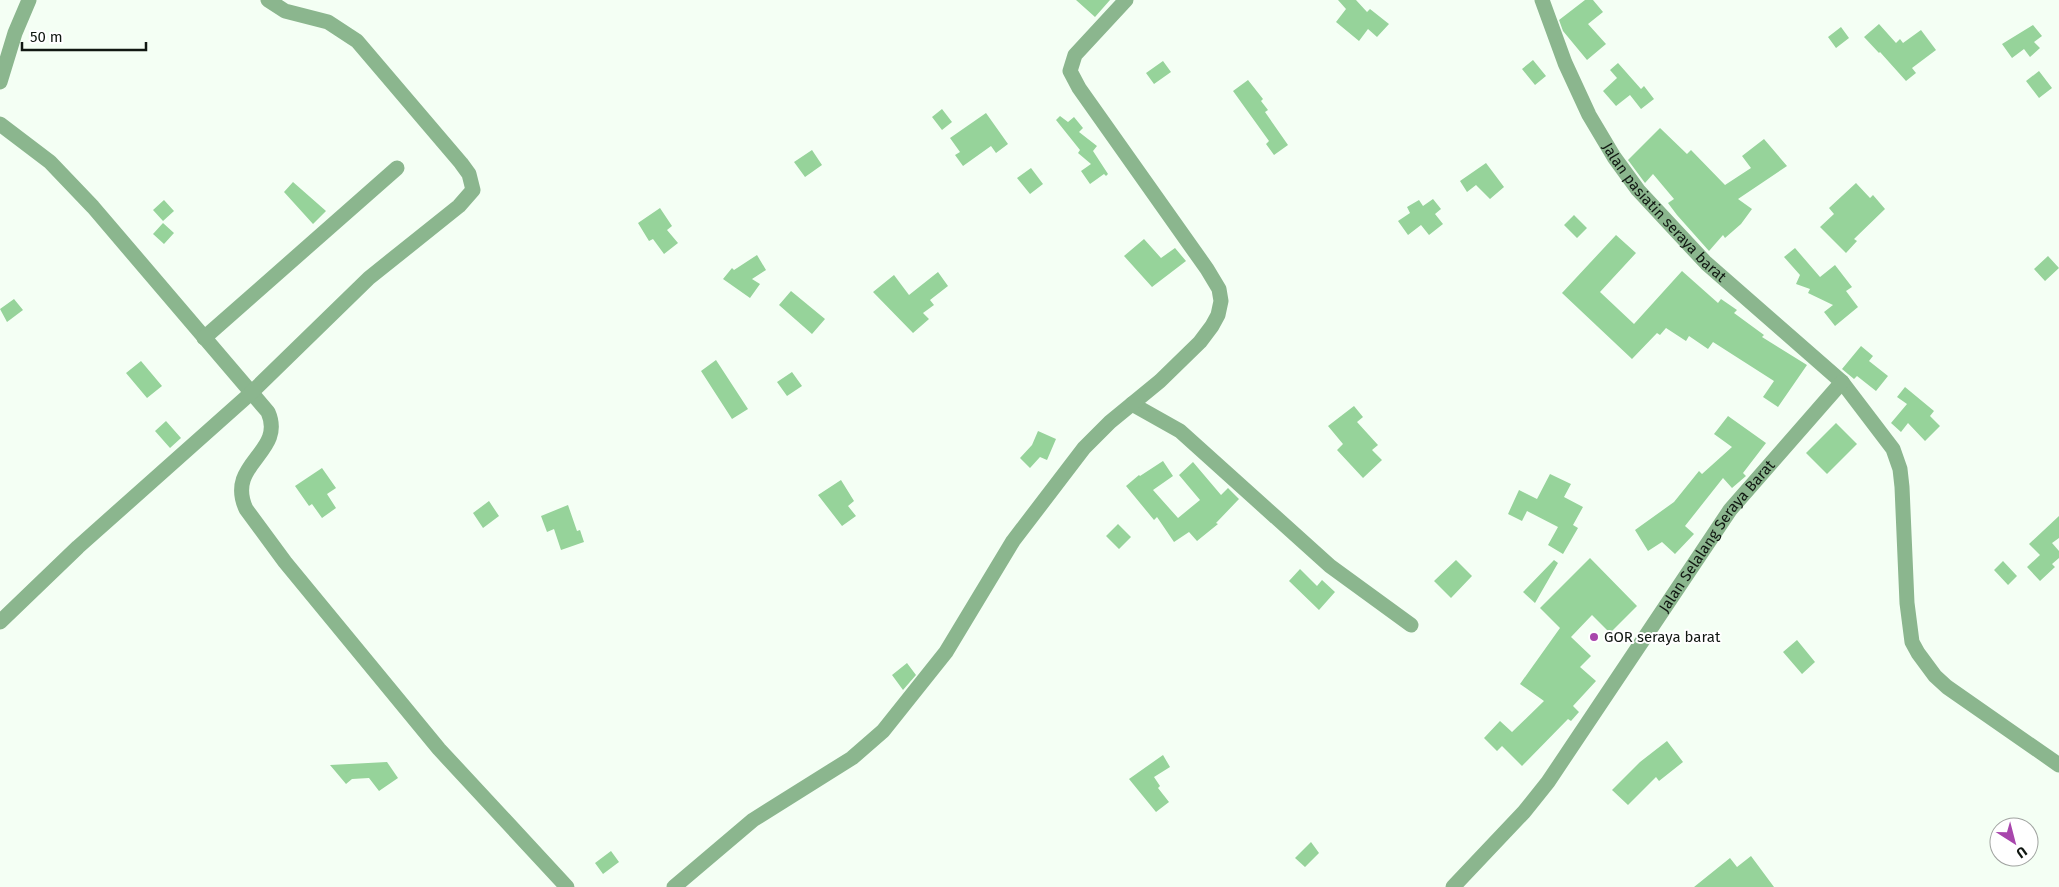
<svg xmlns="http://www.w3.org/2000/svg" width="2059" height="887" font-family="'Fira Sans',sans-serif">
<style>
.building{fill:#96d39a}
.lines{fill:none;stroke-linecap:round;stroke-linejoin:round}
.minor{stroke:#8bb68e;stroke-width:15}
.poi-dot{fill:#a846ac;stroke:#fff;stroke-width:2}
.labels{text-anchor:middle;dominant-baseline:central;stroke-width:4;stroke-linejoin:round;paint-order:stroke}
.street-label{font-size:15px;fill:#111812;stroke:#fff}
.poi-label{font-size:15px;fill:#111812;stroke:#fff;text-anchor:start}
</style>
<rect width="100%" height="100%" fill="#f4fff4"/>
<path class="building" d="M 1076,0 L 1110,0 L 1095,17 Z
M 1338,0 L 1356,0 L 1367,12 L 1370,9 L 1389,24 L 1377,37 L 1368,29 L 1359,41 L 1336,22 L 1346,9 Z
M 1585,0 L 1593,0 L 1603,12 L 1588,24 L 1606,44 L 1587,60 L 1563,31 L 1559,20 Z
M 1879,24 L 1896,43 L 1900,39 L 1903,43 L 1921,30 L 1936,50 L 1912,68 L 1916,73 L 1906,81 L 1880,52 L 1879,53 L 1864,37 Z
M 2033,25 L 2042,36 L 2034,42 L 2040,48 L 2030,57 L 2024,49 L 2012,58 L 2002,44 Z
M 1841,27 L 1849,38 L 1836,48 L 1828,37 Z
M 1533,60 L 1546,76 L 1535,85 L 1522,69 Z
M 1163,61 L 1171,72 L 1154,84 L 1146,73 Z
M 1618,63 L 1641,89 L 1644,86 L 1654,99 L 1641,109 L 1630,95 L 1616,106 L 1603,91 L 1617,78 L 1610,70 Z
M 2039,71 L 2052,88 L 2039,98 L 2026,81 Z
M 1248,80 L 1263,99 L 1261,101 L 1268,110 L 1265,112 L 1288,145 L 1274,155 L 1266,144 L 1269,141 L 1233,91 Z
M 942,109 L 952,122 L 942,130 L 932,117 Z
M 986,113 L 1008,144 L 996,153 L 991,146 L 963,166 L 955,155 L 960,152 L 950,138 Z
M 1060,116 L 1068,122 L 1074,117 L 1083,128 L 1079,132 L 1097,146 L 1093,151 L 1108,174 L 1106,176 L 1104,174 L 1090,184 L 1081,171 L 1091,164 L 1078,153 L 1080,150 L 1056,120 Z
M 1660,128 L 1687,154 L 1691,150 L 1725,185 L 1751,168 L 1742,156 L 1764,139 L 1787,166 L 1738,199 L 1752,209 L 1741,224 L 1725,238 L 1723,235 L 1709,251 L 1677,215 L 1668,203 L 1674,199 L 1653,174 L 1645,183 L 1628,160 Z
M 812,150 L 822,165 L 805,177 L 794,162 Z
M 1486,163 L 1504,187 L 1490,199 L 1476,185 L 1467,192 L 1460,181 Z
M 1031,168 L 1043,184 L 1030,194 L 1017,178 Z
M 293,182 L 326,211 L 313,224 L 284,192 Z
M 1856,183 L 1870,198 L 1873,195 L 1885,209 L 1854,239 L 1857,241 L 1846,253 L 1820,227 L 1834,214 L 1829,208 Z
M 1433,199 L 1441,209 L 1435,214 L 1443,224 L 1429,235 L 1421,225 L 1408,235 L 1398,221 L 1410,213 L 1407,207 L 1419,200 L 1423,206 Z
M 164,200 L 174,211 L 163,221 L 153,210 Z
M 660,208 L 672,226 L 667,230 L 678,243 L 664,254 L 653,239 L 649,241 L 638,223 Z
M 1574,215 L 1587,228 L 1577,238 L 1564,225 Z
M 163,223 L 174,233 L 164,244 L 153,234 Z
M 1616,235 L 1636,253 L 1600,292 L 1634,324 L 1682,271 L 1718,303 L 1721,299 L 1737,310 L 1734,313 L 1764,335 L 1762,337 L 1807,365 L 1778,407 L 1763,397 L 1774,381 L 1713,342 L 1708,349 L 1689,336 L 1686,341 L 1666,328 L 1660,335 L 1657,333 L 1632,359 L 1562,293 Z
M 1144,239 L 1161,258 L 1175,248 L 1186,261 L 1152,287 L 1124,256 Z
M 1795,248 L 1820,277 L 1835,265 L 1852,287 L 1846,291 L 1858,307 L 1835,326 L 1824,312 L 1833,305 L 1808,293 L 1810,289 L 1796,284 L 1800,275 L 1784,257 Z
M 757,255 L 766,270 L 752,279 L 760,284 L 750,298 L 723,279 L 732,268 L 734,270 Z
M 2048,256 L 2059,268 L 2045,281 L 2034,269 Z
M 938,272 L 948,286 L 930,300 L 934,305 L 923,313 L 929,319 L 913,333 L 873,292 L 894,275 L 909,295 Z
M 791,291 L 825,319 L 812,334 L 779,305 Z
M 14,299 L 23,310 L 7,322 L 0,309 Z
M 1861,346 L 1873,356 L 1869,361 L 1888,376 L 1876,391 L 1857,376 L 1854,379 L 1842,369 Z
M 716,360 L 748,409 L 732,419 L 701,371 Z
M 141,361 L 162,386 L 147,398 L 126,373 Z
M 792,372 L 802,386 L 787,396 L 777,382 Z
M 1905,387 L 1934,411 L 1930,416 L 1940,426 L 1925,441 L 1908,423 L 1901,432 L 1891,423 L 1907,404 L 1897,397 Z
M 1354,406 L 1363,417 L 1357,422 L 1378,445 L 1372,450 L 1382,460 L 1363,478 L 1337,450 L 1343,444 L 1328,426 Z
M 1728,416 L 1766,443 L 1743,473 L 1746,476 L 1732,488 L 1723,478 L 1685,526 L 1694,534 L 1675,554 L 1662,542 L 1648,551 L 1635,530 L 1674,502 L 1699,471 L 1702,474 L 1732,447 L 1714,434 Z
M 166,421 L 181,438 L 170,448 L 155,431 Z
M 1836,423 L 1857,444 L 1827,474 L 1806,453 Z
M 1038,431 L 1056,439 L 1047,460 L 1040,457 L 1030,468 L 1020,458 L 1032,445 Z
M 1163,461 L 1173,476 L 1153,490 L 1178,518 L 1200,500 L 1179,475 L 1193,462 L 1221,495 L 1228,488 L 1239,499 L 1216,523 L 1218,524 L 1197,541 L 1189,532 L 1174,542 L 1157,517 L 1154,520 L 1126,486 L 1139,475 L 1140,476 Z
M 322,468 L 336,488 L 327,494 L 336,508 L 322,518 L 312,504 L 309,506 L 295,486 Z
M 1550,474 L 1571,484 L 1564,497 L 1583,507 L 1573,525 L 1578,528 L 1563,554 L 1548,545 L 1558,527 L 1527,511 L 1522,521 L 1508,514 L 1519,490 L 1537,499 Z
M 841,480 L 854,501 L 848,506 L 856,516 L 842,526 L 818,495 Z
M 489,501 L 499,516 L 483,528 L 473,513 Z
M 568,505 L 577,531 L 580,530 L 584,542 L 561,550 L 554,529 L 547,532 L 541,516 Z
M 2059,516 L 2059,538 L 2052,543 L 2059,551 L 2059,558 L 2052,564 L 2055,567 L 2040,581 L 2027,567 L 2040,555 L 2029,544 Z
M 1118,524 L 1131,537 L 1119,549 L 1106,536 Z
M 1590,558 L 1637,606 L 1610,633 L 1592,615 L 1571,637 L 1591,656 L 1580,667 L 1596,681 L 1573,706 L 1579,712 L 1571,721 L 1568,719 L 1522,766 L 1502,746 L 1497,751 L 1484,738 L 1500,721 L 1512,732 L 1544,701 L 1520,684 L 1560,628 L 1540,608 Z
M 1456,560 L 1472,576 L 1451,598 L 1434,581 Z
M 1554,560 L 1558,563 L 1535,603 L 1523,592 Z
M 2003,561 L 2017,576 L 2008,585 L 1994,570 Z
M 1300,569 L 1317,586 L 1322,580 L 1335,592 L 1319,610 L 1289,581 Z
M 1797,640 L 1815,662 L 1802,674 L 1783,652 Z
M 907,663 L 916,675 L 903,690 L 892,675 Z
M 1667,741 L 1683,762 L 1659,781 L 1656,777 L 1628,805 L 1612,790 L 1640,762 Z
M 1163,755 L 1170,767 L 1154,777 L 1160,786 L 1158,788 L 1169,802 L 1156,812 L 1129,779 Z
M 387,762 L 398,778 L 379,791 L 369,778 L 352,779 L 346,784 L 330,765 Z
M 1311,842 L 1319,853 L 1305,867 L 1295,858 Z
M 611,851 L 619,862 L 603,874 L 595,863 Z
M 1751,856 L 1774,887 L 1694,887 L 1730,858 L 1737,867 Z"/>
<g class="lines">
<g class="minor">
<path id="s1" d="M 1542,0 L 1565,63 L 1589,115 L 1614,157 L 1638,190 L 1706,263 L 1842,382 L 1893,449 L 1900,469 L 1902,487 L 1907,603 L 1912,642 L 1918,653 L 1935,676 L 1947,687 L 2059,765"/>
<path d="M 0,82 L 15,33 L 29,0"/>
<path d="M 0,124 L 50,162 L 93,207 L 268,412 C 286,453 225,463 246,509 L 285,562 L 439,749 L 567,887"/>
<path d="M 204,338 L 397,168"/>
<path d="M 1132,404 L 1180,431 L 1330,566 L 1411,625"/>
<path d="M 0,622 L 78,547 L 251,393 L 369,278 L 459,206 L 473,190 L 469,174 L 461,163 L 357,41 L 328,22 L 285,11 L 268,0"/>
<path d="M 674,887 L 753,820 L 852,758 L 883,731 L 946,652 L 1013,541 L 1084,448 L 1110,422 L 1160,381 L 1200,342 L 1212,326 L 1218,315 L 1221,301 L 1219,289 L 1207,269 L 1079,88 L 1070,71 L 1075,55 L 1126,0"/>
<path id="s2" d="M 1453,887 L 1524,812 L 1548,782 L 1730,510 L 1842,382"/>
</g>
</g>
<circle class="poi-dot" cx="1594" cy="637" r="5"/>
<g class="labels">
<g class="street-label">
<text stroke="none"><textPath href="#s1" startOffset="248">Jalan pasiatin seraya barat</textPath></text>
<text stroke="none"><textPath href="#s2" startOffset="440">Jalan Selalang Seraya Barat</textPath></text>
</g>
<g class="poi-label">
<text x="1604" y="637">GOR seraya barat</text>
</g>
</g>
<g transform="translate(2014 842) rotate(144)"><circle r="24" fill="#ffffff" stroke="#a0a3a0"/>
<path d="M0-4L9 19L0 12L-9 19Z" fill="#a846ac"/>
<text y="-8" font-size="14" font-weight="bold" text-anchor="middle" fill="#111812">U</text>
</g>
<path d="M22 42v8h124v-8" fill="none" stroke="#111812" stroke-width="2.5"/>
<text x="30" y="42" font-size="15" fill="#111812" stroke="#ffffff" stroke-width="4" paint-order="stroke">50 m</text>
</svg>
